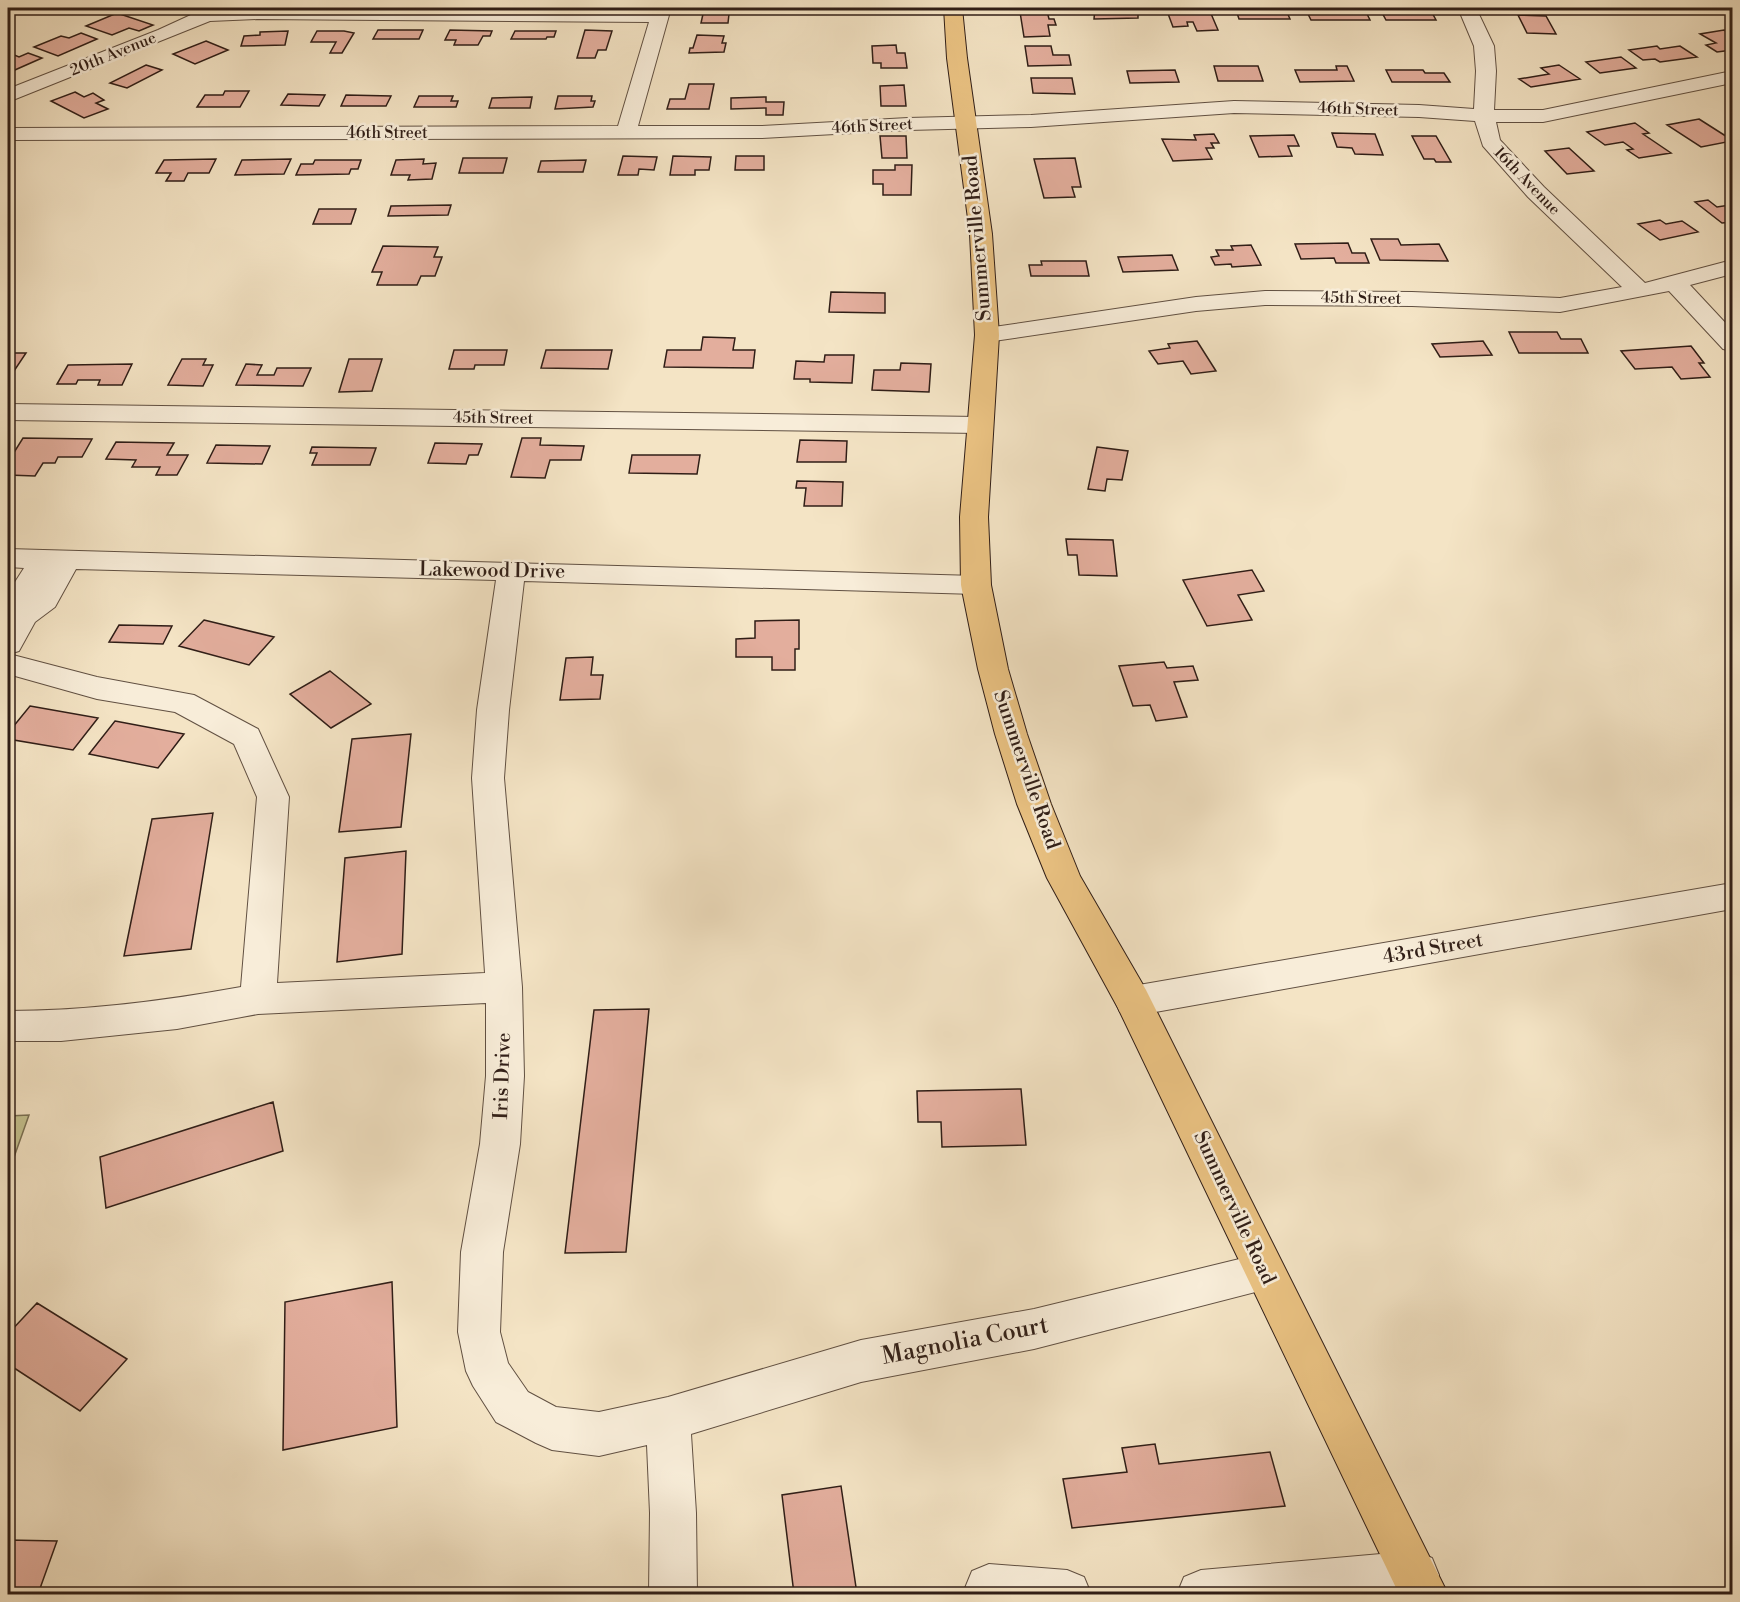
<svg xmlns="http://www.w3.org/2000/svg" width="1740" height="1602" font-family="'Libre Bodoni',serif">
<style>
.green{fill:#c4c28f;stroke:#7a7053;stroke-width:1.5}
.building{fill:#e3ae9d;stroke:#301e17;stroke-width:1.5}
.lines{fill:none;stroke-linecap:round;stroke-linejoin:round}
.minor-casing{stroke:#615042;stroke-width:2}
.major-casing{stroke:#301e17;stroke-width:2}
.minor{fill:#f8edd9;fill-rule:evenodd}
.major{fill:#eac282;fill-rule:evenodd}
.labels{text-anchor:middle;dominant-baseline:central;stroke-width:5;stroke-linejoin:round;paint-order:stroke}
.far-street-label{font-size:16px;fill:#301e17;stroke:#f8edd9}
.street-label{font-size:20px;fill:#301e17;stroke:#f8edd9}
.near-street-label{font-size:24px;fill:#301e17;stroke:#f8edd9}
</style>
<rect width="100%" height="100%" fill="#f4e4c5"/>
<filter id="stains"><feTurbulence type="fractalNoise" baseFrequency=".00333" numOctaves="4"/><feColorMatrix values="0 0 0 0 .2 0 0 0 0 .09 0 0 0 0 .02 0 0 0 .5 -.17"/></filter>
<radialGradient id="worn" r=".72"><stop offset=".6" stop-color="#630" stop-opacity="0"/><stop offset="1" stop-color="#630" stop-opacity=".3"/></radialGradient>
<path class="green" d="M 29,1115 L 8,1174 L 8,1116 Z"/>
<path class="building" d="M 145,8 L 178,8 L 161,14 Z
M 709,8 L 744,9 L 743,14 L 729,14 L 728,23 L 701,23 L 703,14 L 708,14 Z
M 1095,8 L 1138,8 L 1138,18 L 1094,19 Z
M 1209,9 L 1218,30 L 1197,31 L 1193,22 L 1187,22 L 1188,26 L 1173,27 L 1167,11 Z
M 1349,9 L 1350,12 L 1366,12 L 1370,20 L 1311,20 L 1306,10 Z
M 1380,9 L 1430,9 L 1436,20 L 1386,20 Z
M 1236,10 L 1286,10 L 1290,19 L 1239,19 Z
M 1047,11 L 1049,19 L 1054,19 L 1056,25 L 1048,25 L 1050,36 L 1024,37 L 1020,12 Z
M 117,13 L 153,25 L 139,31 L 129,28 L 112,35 L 86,26 Z
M 1518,15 L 1546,16 L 1556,34 L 1527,33 Z
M 378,30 L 423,30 L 419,39 L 373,39 Z
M 450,30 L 492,31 L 490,36 L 483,36 L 478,45 L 454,45 L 456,40 L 445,40 Z
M 585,30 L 612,31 L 606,50 L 598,50 L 595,58 L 577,58 Z
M 1724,30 L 1732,35 L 1732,50 L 1717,52 L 1706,45 L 1716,43 L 1700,34 Z
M 288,31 L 285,45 L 241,46 L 244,36 L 260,35 L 260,32 Z
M 317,31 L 344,31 L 354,33 L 342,53 L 330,53 L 336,42 L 311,42 Z
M 515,31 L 556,31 L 554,37 L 547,37 L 546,39 L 511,39 Z
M 81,33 L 97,39 L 58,56 L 34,47 L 61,36 L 69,38 Z
M 697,35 L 724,36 L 722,43 L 726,43 L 724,52 L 689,53 L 690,48 L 693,48 Z
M 206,41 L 228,50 L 195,64 L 173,54 Z
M 896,45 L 897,53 L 905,53 L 907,68 L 881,68 L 881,63 L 873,63 L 872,46 Z
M 1025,46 L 1051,46 L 1053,55 L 1069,55 L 1071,65 L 1028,66 Z
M 1657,46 L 1660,49 L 1680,46 L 1697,57 L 1660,62 L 1655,59 L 1643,60 L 1629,50 Z
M 28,53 L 42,58 L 8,73 L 8,56 L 12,54 L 19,57 Z
M 1621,57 L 1636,68 L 1600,73 L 1586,62 Z
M 146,65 L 162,70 L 127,88 L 110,83 Z
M 1559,65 L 1580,79 L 1531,87 L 1519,79 L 1549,74 L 1541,68 Z
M 1214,66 L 1258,66 L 1263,81 L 1218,81 Z
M 1336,66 L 1347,66 L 1354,81 L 1300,82 L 1295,70 L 1337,70 Z
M 1175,70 L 1179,82 L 1130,83 L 1127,71 Z
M 1386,70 L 1423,70 L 1425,73 L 1444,73 L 1450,82 L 1392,82 Z
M 1031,78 L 1072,78 L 1075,94 L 1033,93 Z
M 689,84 L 714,84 L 709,109 L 667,109 L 670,99 L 685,99 Z
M 904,85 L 906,106 L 881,106 L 880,86 Z
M 225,91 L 249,91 L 240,107 L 197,107 L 205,95 L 223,95 Z
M 75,92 L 84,97 L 93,93 L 104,100 L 96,103 L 108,109 L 84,118 L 51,101 Z
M 288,94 L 325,95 L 319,106 L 281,105 Z
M 346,95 L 391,96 L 386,106 L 341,106 Z
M 419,96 L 453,96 L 451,101 L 458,101 L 456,107 L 414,107 Z
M 558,96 L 592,96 L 591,101 L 595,101 L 593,107 L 555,109 Z
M 532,97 L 530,108 L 489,108 L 492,98 Z
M 766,97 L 766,102 L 784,102 L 783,115 L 766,115 L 766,108 L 731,109 L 731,98 Z
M 1699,119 L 1732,140 L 1732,141 L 1701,147 L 1667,125 Z
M 1635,123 L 1649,133 L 1643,134 L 1671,153 L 1639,158 L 1627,150 L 1633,149 L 1623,142 L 1605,145 L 1587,132 Z
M 1332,133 L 1375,134 L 1383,155 L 1355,154 L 1352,148 L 1337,147 Z
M 1214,134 L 1219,143 L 1211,143 L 1214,148 L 1206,148 L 1212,159 L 1173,161 L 1162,139 L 1196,140 L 1194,135 Z
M 1294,135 L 1299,146 L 1288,146 L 1292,156 L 1259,157 L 1250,136 Z
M 880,136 L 906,136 L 907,158 L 882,158 Z
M 1412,136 L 1436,136 L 1451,162 L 1436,162 L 1434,159 L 1424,159 Z
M 1569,148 L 1594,171 L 1567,174 L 1545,151 Z
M 623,156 L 657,157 L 654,170 L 639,169 L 638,175 L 618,175 Z
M 673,156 L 711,157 L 709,170 L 695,170 L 695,175 L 670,175 Z
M 736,156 L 764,156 L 764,170 L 735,170 Z
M 463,158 L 507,158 L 503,173 L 459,173 Z
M 1075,158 L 1081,187 L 1072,187 L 1075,197 L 1044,198 L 1034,159 Z
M 216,159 L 209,173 L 188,173 L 184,181 L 166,181 L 171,173 L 156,173 L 164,160 Z
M 291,159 L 284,174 L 235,175 L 242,160 Z
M 424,159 L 423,164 L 436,163 L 432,179 L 408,180 L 410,175 L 391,175 L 396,160 Z
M 315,160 L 361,160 L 358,169 L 351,169 L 349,174 L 296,175 L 301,164 L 313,164 Z
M 586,160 L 583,172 L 538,172 L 541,161 Z
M 895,165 L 912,165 L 911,195 L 883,195 L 883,184 L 873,184 L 873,170 L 895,170 Z
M 1708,200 L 1717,207 L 1730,205 L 1732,207 L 1732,222 L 1722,223 L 1695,202 Z
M 451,205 L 448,215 L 388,216 L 391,206 Z
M 319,209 L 356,209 L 351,224 L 313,224 Z
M 1660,220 L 1666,224 L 1682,221 L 1698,232 L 1660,240 L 1638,224 Z
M 1371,239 L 1398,239 L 1401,245 L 1439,244 L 1448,261 L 1380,260 Z
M 1348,243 L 1352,253 L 1365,253 L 1369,263 L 1336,263 L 1334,258 L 1301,259 L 1295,244 Z
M 1251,245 L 1261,265 L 1232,267 L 1231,264 L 1215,265 L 1211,257 L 1219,256 L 1216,250 L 1233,250 L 1231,246 Z
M 383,246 L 438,247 L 434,257 L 442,257 L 435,276 L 421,276 L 417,285 L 377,285 L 382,272 L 372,272 Z
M 1172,255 L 1178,270 L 1123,272 L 1118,257 Z
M 1041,261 L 1086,261 L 1089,276 L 1031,276 L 1029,265 L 1042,265 Z
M 831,292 L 885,293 L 885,313 L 829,312 Z
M 1509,332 L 1557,332 L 1561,339 L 1581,339 L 1588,353 L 1519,353 Z
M 703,337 L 735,338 L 733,350 L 755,350 L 753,368 L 664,367 L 667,350 L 701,350 Z
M 1197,341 L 1216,371 L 1191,374 L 1183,361 L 1158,364 L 1149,351 L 1170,348 L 1168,344 Z
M 1483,341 L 1492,355 L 1440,357 L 1432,344 Z
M 1691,346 L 1704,363 L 1699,363 L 1710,377 L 1681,379 L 1672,367 L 1635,369 L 1621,351 Z
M 454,350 L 507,350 L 504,365 L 475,365 L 474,369 L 449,369 Z
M 546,350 L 612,350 L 608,369 L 541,368 Z
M 8,353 L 26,353 L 8,380 Z
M 825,355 L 854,355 L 852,383 L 810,382 L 810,379 L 794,379 L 796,361 L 824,362 Z
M 182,359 L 206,359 L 203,365 L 213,365 L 203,386 L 168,385 Z
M 349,359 L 382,359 L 372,391 L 339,392 Z
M 901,363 L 931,364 L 929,392 L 872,390 L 874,370 L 900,370 Z
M 132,364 L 122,385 L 98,385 L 100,380 L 78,380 L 76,384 L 57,384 L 68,365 Z
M 246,364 L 262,365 L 257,375 L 274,375 L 277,368 L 311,368 L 303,386 L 236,385 Z
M 23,438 L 92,439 L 82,457 L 58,457 L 55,463 L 43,463 L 35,476 L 8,475 L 8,462 Z
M 522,438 L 541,438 L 540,445 L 584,446 L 581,460 L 550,460 L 545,478 L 511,477 Z
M 800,440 L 847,441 L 846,462 L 797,462 Z
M 116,442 L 174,443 L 167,455 L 188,455 L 177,475 L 156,475 L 160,467 L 132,467 L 136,460 L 106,459 Z
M 435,443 L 482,444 L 478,455 L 469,455 L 466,464 L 428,463 Z
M 216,445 L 270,446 L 262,464 L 207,463 Z
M 312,447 L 376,448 L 370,465 L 312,465 L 317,453 L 310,453 Z
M 1097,447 L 1128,451 L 1122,480 L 1107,479 L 1105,491 L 1088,489 Z
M 632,455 L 700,455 L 697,474 L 629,473 Z
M 797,481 L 843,482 L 842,506 L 804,506 L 806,488 L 796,488 Z
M 1066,539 L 1113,540 L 1117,576 L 1079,575 L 1077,555 L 1068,555 Z
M 1252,570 L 1264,591 L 1238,595 L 1252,620 L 1207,626 L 1183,580 Z
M 204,620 L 274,637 L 249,665 L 179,646 Z
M 799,620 L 799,649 L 795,649 L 795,670 L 772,670 L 772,657 L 736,657 L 736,639 L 755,638 L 755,621 Z
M 119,625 L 172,626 L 163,644 L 109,642 Z
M 593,657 L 591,675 L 603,675 L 600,699 L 560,700 L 566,658 Z
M 1164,662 L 1167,668 L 1193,666 L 1198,680 L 1174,682 L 1187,717 L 1156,721 L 1150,705 L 1133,706 L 1119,666 Z
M 330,671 L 371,704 L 331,728 L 290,694 Z
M 30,706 L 98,718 L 73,750 L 8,739 L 8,733 Z
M 115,721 L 184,734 L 158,768 L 89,754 Z
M 411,734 L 401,827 L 339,832 L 352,739 Z
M 213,813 L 191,949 L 124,956 L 152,819 Z
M 406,851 L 402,954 L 337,962 L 345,858 Z
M 649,1009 L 626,1252 L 565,1253 L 594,1010 Z
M 1021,1089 L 1026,1145 L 942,1147 L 941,1122 L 918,1122 L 917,1091 Z
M 273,1102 L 283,1151 L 106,1208 L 100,1157 Z
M 392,1282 L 397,1427 L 283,1450 L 285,1302 Z
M 37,1303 L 127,1359 L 80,1411 L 8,1364 L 8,1334 Z
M 1155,1444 L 1159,1464 L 1270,1452 L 1285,1506 L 1072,1528 L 1063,1479 L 1127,1472 L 1122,1448 Z
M 841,1486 L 857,1594 L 794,1594 L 782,1495 Z
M 8,1540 L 57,1541 L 38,1594 L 8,1594 Z
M 539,1589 L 539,1594 L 497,1594 Z"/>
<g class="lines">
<defs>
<path id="minor" d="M 206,8 L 652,10 L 653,8 L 671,8 L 638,126 L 762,126 L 908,118 L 1031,115 L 1234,101 L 1419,105 L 1474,109 L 1476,71 L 1474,46 L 1458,8 L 1476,8 L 1494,46 L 1496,71 L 1494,110 L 1543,110 L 1732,71 L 1732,83 L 1543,122 L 1496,122 L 1500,140 L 1544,187 L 1645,283 L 1732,260 L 1732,274 L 1690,285 L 1732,330 L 1732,351 L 1723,349 L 1669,291 L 1560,312 L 1412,306 L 1265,305 L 1196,311 L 987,342 L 978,340 L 975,335 L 978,330 L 987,328 L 1196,297 L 1265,291 L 1412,292 L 1560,298 L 1622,287 L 1528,197 L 1483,146 L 1475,121 L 1419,117 L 1234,113 L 1031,127 L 908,130 L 762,138 L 8,140 L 8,128 L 618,126 L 649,22 L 257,19 L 210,21 L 8,102 L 8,89 L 158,30 Z
M 8,404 L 979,417 L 988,419 L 992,425 L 988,431 L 979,433 L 8,420 Z
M 8,549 L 976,576 L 986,578 L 991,585 L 986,592 L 976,594 L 524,581 L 509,710 L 504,778 L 522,987 L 524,1076 L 520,1144 L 503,1252 L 500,1332 L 508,1363 L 528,1392 L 556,1407 L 599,1412 L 668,1397 L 861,1340 L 1034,1309 L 1264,1253 L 1279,1258 L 1285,1272 L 1279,1286 L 1034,1349 L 861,1382 L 691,1434 L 696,1513 L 697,1594 L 649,1594 L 650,1513 L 647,1445 L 599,1456 L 552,1450 L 536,1443 L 496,1422 L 473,1386 L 466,1371 L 458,1332 L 461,1252 L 480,1144 L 486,1076 L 486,1003 L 258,1014 L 177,1029 L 61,1041 L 8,1041 L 8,1011 C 86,1011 164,1001 241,987 L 257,797 L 234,744 L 175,712 L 97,699 L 8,674 L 8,593 L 24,568 L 8,567 ZM 76,569 L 496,580 L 477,710 L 472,778 L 485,973 L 277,983 L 289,797 L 258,729 L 194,695 L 97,677 L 9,654 L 19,651 L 35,622 L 55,607 Z
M 1732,883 L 1732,909 L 1133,1016 L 1120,1012 L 1115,1001 L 1120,990 L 1133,986 Z
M 1415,1551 L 1432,1558 L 1439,1575 L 1432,1592 L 1425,1594 L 1177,1594 L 1184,1577 L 1201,1570 Z
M 989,1564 L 1067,1570 L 1084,1577 L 1091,1594 L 968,1594 L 965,1588 L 972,1571 Z"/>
<path id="major" d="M 944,8 L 962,8 L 967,58 L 992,234 L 999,335 L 988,517 L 991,585 L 1008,669 L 1027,734 L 1051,804 L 1080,876 L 1146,990 L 1448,1594 L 1399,1594 L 1118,1008 L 1047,878 L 1017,804 L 995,734 L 978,669 L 961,585 L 960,517 L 975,335 L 970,234 L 947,58 Z"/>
</defs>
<use href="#minor" class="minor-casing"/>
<use href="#major" class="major-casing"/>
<use href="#minor" class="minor"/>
<use href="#major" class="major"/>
</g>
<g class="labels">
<g class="far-street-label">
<text transform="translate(113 54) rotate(-22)">20th Avenue</text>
<text transform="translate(1358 109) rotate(2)">46th Street</text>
<text transform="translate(872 126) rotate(-3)">46th Street</text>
<text x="387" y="133">46th Street</text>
<text transform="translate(1527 181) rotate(46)">16th Avenue</text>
<text transform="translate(1361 298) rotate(1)">45th Street</text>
<text transform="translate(493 418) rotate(1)">45th Street</text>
</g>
<g class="street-label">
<text transform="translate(978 238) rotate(-95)">Summerville Road</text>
<text transform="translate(492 571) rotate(1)">Lakewood Drive</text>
<text transform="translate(1026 770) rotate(71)">Summerville Road</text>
<text transform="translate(1433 949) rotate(-10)">43rd Street</text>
<text transform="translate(503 1076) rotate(-88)">Iris Drive</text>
<text transform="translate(1234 1208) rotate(65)">Summerville Road</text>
</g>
<g class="near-street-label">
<text transform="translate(965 1341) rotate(-11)">Magnolia Court</text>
</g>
</g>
<rect width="1740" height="1602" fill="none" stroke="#f4e4c5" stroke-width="30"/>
<rect x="9" y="9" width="1722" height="1584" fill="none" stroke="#301e17" stroke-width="3"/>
<rect x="15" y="15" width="1710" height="1572" fill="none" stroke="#301e17" stroke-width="1.5"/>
<rect width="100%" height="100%" filter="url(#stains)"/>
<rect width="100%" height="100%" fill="url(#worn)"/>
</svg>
